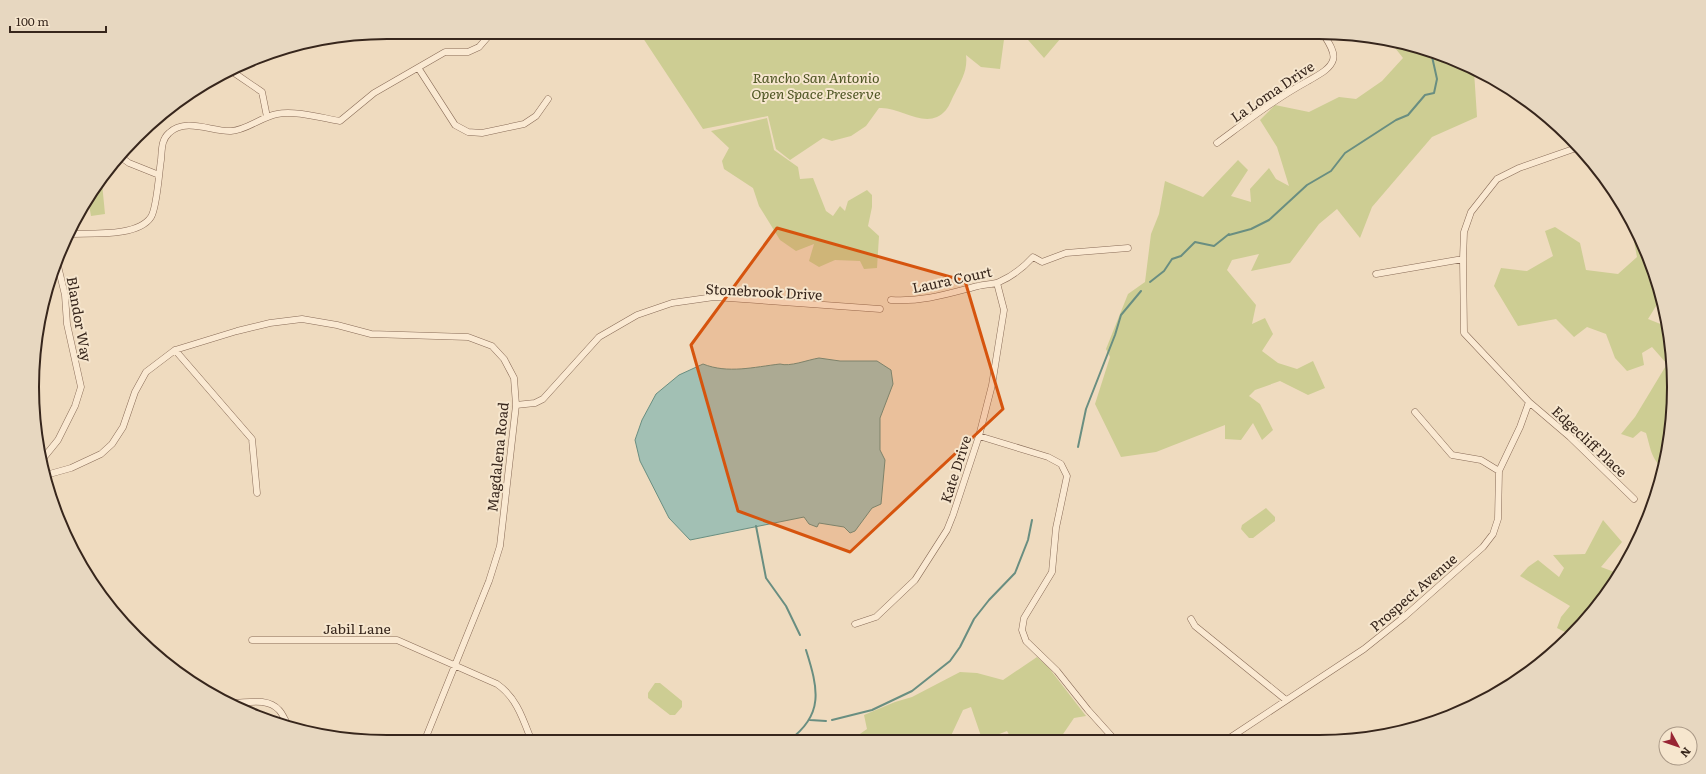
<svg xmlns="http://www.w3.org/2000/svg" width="1706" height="774" font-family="Literata,serif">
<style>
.green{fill:#cdcd93}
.water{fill:#a2c0b4;stroke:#698e81}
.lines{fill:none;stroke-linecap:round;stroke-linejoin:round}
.stream{stroke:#698e81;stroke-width:2}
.minor-casing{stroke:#886b57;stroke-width:7}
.minor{stroke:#fae9d2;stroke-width:6}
.marked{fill:#d6540e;fill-opacity:0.2;stroke:#d6540e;stroke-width:3;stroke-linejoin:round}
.labels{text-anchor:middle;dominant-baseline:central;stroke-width:4;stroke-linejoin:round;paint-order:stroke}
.park-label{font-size:14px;font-style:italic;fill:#4d5422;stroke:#f6e6ce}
.street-label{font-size:14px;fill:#37261c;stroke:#f6e6ce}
.rim{fill:none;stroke:#37261c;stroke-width:2}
</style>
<rect width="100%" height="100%" fill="#efdbbf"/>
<path class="green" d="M 639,32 L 1005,32 L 1000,69 L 981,67 L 966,55 C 968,70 961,81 955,93 C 952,98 950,105 946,110 C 927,132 901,106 879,108 L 866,126 L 851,136 L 832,141 L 823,138 L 790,160 L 776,149 L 768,116 L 703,129 Z
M 1021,32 L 1066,32 L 1044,58 Z
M 1388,39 L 1455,59 L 1476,70 L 1474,71 L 1477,117 L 1432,137 L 1372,207 L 1360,238 L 1337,209 L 1319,224 L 1290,263 L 1251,271 L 1259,254 L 1232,260 L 1227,270 L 1256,305 L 1252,324 L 1265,318 L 1273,334 L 1262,351 L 1278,363 L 1297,369 L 1313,361 L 1325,388 L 1308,395 L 1280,381 L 1255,390 L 1249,396 L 1260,404 L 1273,430 L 1262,440 L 1253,423 L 1241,440 L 1225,439 L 1225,425 L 1156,452 L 1121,457 L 1095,404 L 1110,357 L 1106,349 L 1128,294 L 1145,282 L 1151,234 L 1159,214 L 1165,181 L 1203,197 L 1238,160 L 1248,170 L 1231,196 L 1251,202 L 1250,189 L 1269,168 L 1276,179 L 1289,186 L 1277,147 L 1260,120 L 1275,105 L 1309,112 L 1339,97 L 1356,99 L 1382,81 L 1403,58 Z
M 767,118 L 774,150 L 798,167 L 800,179 L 813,178 L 826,211 L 833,216 L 840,206 L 845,211 L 848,201 L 867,190 L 872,195 L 872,207 L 868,226 L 879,236 L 877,268 L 864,269 L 860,261 L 835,260 L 819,267 L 809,261 L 814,244 L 796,251 L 780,240 L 759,206 L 753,188 L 724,169 L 722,161 L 729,148 L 711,131 Z
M 102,183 L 105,214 L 91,216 L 88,199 Z
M 1555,227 L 1580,243 L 1586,270 L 1618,274 L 1637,257 L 1632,231 L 1635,230 L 1647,251 L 1661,298 L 1648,319 L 1668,327 L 1674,387 L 1667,456 L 1664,468 C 1651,461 1650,445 1646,433 L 1641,431 L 1633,438 L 1621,434 L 1635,417 L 1667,364 L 1652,347 L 1642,353 L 1644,365 L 1627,371 L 1615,358 L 1606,334 L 1587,327 L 1574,337 L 1556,319 L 1518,326 L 1494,286 L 1501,268 L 1527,271 L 1553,256 L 1545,231 Z
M 1266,508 L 1275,517 L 1275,521 L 1253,538 L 1249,538 L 1241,529 L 1242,525 Z
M 1603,520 L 1622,542 L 1601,567 L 1617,573 L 1617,576 L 1601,602 L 1597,598 L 1584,620 L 1569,634 L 1557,628 L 1561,617 L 1570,606 L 1520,576 L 1528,567 L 1538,560 L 1559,577 L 1564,568 L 1553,555 L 1585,554 Z
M 1037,657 L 1049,668 L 1086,716 L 1074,718 L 1059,740 L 1012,740 L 1007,731 L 989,738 L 981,736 L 971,707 L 963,710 L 949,740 L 854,741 L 854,738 L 867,729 L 864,715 L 895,702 L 912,697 L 960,672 L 977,673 L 1003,680 Z
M 655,683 L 660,683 L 682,701 L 682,707 L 675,715 L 670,715 L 648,698 L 648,693 Z"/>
<path class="water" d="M 819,358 L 840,361 L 877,361 L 891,370 L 893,384 L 880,418 L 880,450 L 885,460 L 881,504 L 872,508 L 855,531 L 850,533 L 844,527 L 819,523 L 817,527 L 809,524 L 804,517 L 690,540 L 669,518 L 640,461 L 635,440 L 642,420 L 656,394 L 679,375 L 703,364 C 728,374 754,367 780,364 C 790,367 807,360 819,358 Z"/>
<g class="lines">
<path class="stream" d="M 1229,235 L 1251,229 L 1269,220 L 1307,185 L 1331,171 L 1345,153 L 1396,120 L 1408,115 L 1425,95 L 1434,93 L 1437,79 L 1431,52
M 1150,282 L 1164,271 L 1172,259 L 1181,256 L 1195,242 L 1214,246 L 1229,234
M 1078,447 L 1086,409 L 1115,335 L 1121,315 L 1141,291
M 756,526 L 766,578 L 786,606 L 800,635
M 810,720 L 826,721
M 832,720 L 872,710 L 912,691 L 950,661 L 960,647 L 974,619 L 989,600 L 1015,573 L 1028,540 L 1032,520
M 788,741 C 825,715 818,688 806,650"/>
<defs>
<path id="minor" d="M 419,69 L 455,125 L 468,132 L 482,133 L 524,124 L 536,116 L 548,99
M 230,70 L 262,92 L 267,117
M 1217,143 C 1247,121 1275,99 1308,81 C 1316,76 1330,70 1333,60 C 1336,51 1326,39 1322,32
M 1579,147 L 1519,168 L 1497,179 L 1471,212 L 1464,232 L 1463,259 L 1464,333 L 1529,402 L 1570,437 L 1634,499
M 122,158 L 129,163 L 159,175
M 70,234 C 92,233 138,237 151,217 C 157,208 159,172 161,160 C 162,150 161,140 169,133 C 186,117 212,132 231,131 C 247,130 261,117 277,114 C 294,110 322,118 340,121 L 374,93 L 445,52 L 468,52 L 479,47 L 492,32
M 1376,274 L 1463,259
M 891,300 C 923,302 947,294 978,286 C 985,284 992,285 999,282 C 1013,276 1023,268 1033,257 L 1042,262 L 1066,253 L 1128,248
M 175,350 L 252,439 L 257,493
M 516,405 L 535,403 L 543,399 L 599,337 L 637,315 L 672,303 L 714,297 L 880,309
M 1415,412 L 1452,455 L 1481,460 L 1499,471
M 979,436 L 1048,457 L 1061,464 L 1067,476 L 1056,528 L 1052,572 L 1024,618 L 1022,630 L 1026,641 L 1057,671 L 1088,710 L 1115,740
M 41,461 L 58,440 L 75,406 L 81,387 L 67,324 L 65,295 L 58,266
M 46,475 L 71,468 L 101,454 L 112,444 L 123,427 L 135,392 L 146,372 L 175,350 L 237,331 L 270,323 L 302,319 L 337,325 L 371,334 L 468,337 L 492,346 L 504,359 L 514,378 L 516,405 L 500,546 L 489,581 L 424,742
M 1191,619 L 1195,626 L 1286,700
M 855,624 L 876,617 L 915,580 L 947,530 L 953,515 L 979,436 L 992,385 L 1004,310 L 997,283
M 252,640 L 397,640 L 497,684 C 517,698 523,719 532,742
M 233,703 C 247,703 267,697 279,710 C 283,714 285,721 289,726
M 1228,739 L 1364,649 L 1404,617 L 1483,547 L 1493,534 L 1498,519 L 1499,471 L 1520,427 L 1529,402"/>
</defs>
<use href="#minor" class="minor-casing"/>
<use href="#minor" class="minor"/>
</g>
<path class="marked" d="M 777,228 L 965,281 L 1003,409 L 850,552 L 738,511 L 691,345 Z"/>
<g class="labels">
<g class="park-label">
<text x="816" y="77">Rancho San Antonio<tspan x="816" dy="16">Open Space Preserve</tspan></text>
</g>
<g class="street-label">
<text transform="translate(1272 91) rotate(-34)">La Loma Drive</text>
<text transform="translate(952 279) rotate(-12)">Laura Court</text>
<text transform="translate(764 291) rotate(3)">Stonebrook Drive</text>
<text transform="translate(80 319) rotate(80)">Blandor Way</text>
<text transform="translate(1590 441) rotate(43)">Edgecliff Place</text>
<text transform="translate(497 457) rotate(-84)">Magdalena Road</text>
<text transform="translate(955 469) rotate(-72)">Kate Drive</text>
<text transform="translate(1413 592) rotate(-41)">Prospect Avenue</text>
<text x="357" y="628">Jabil Lane</text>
</g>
</g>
<path d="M0 0H1706V774H0ZM387 39H1319A348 348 0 0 1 1667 387V387A348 348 0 0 1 1319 735H387A348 348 0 0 1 39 387V387A348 348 0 0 1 387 39Z" fill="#e7d7c0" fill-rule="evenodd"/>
<path class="rim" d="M387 39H1319A348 348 0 0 1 1667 387V387A348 348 0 0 1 1319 735H387A348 348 0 0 1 39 387V387A348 348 0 0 1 387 39Z"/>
<g transform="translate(1678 746) rotate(130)"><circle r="19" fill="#f6e6ce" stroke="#aa9987"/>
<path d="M0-3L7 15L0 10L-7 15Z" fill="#982534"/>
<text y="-6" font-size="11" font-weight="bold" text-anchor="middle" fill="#37261c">N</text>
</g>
<path d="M10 26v6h96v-6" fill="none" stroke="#37261c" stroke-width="2"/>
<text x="16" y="26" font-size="12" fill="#37261c" stroke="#f6e6ce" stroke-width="3" paint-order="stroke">100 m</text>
</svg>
